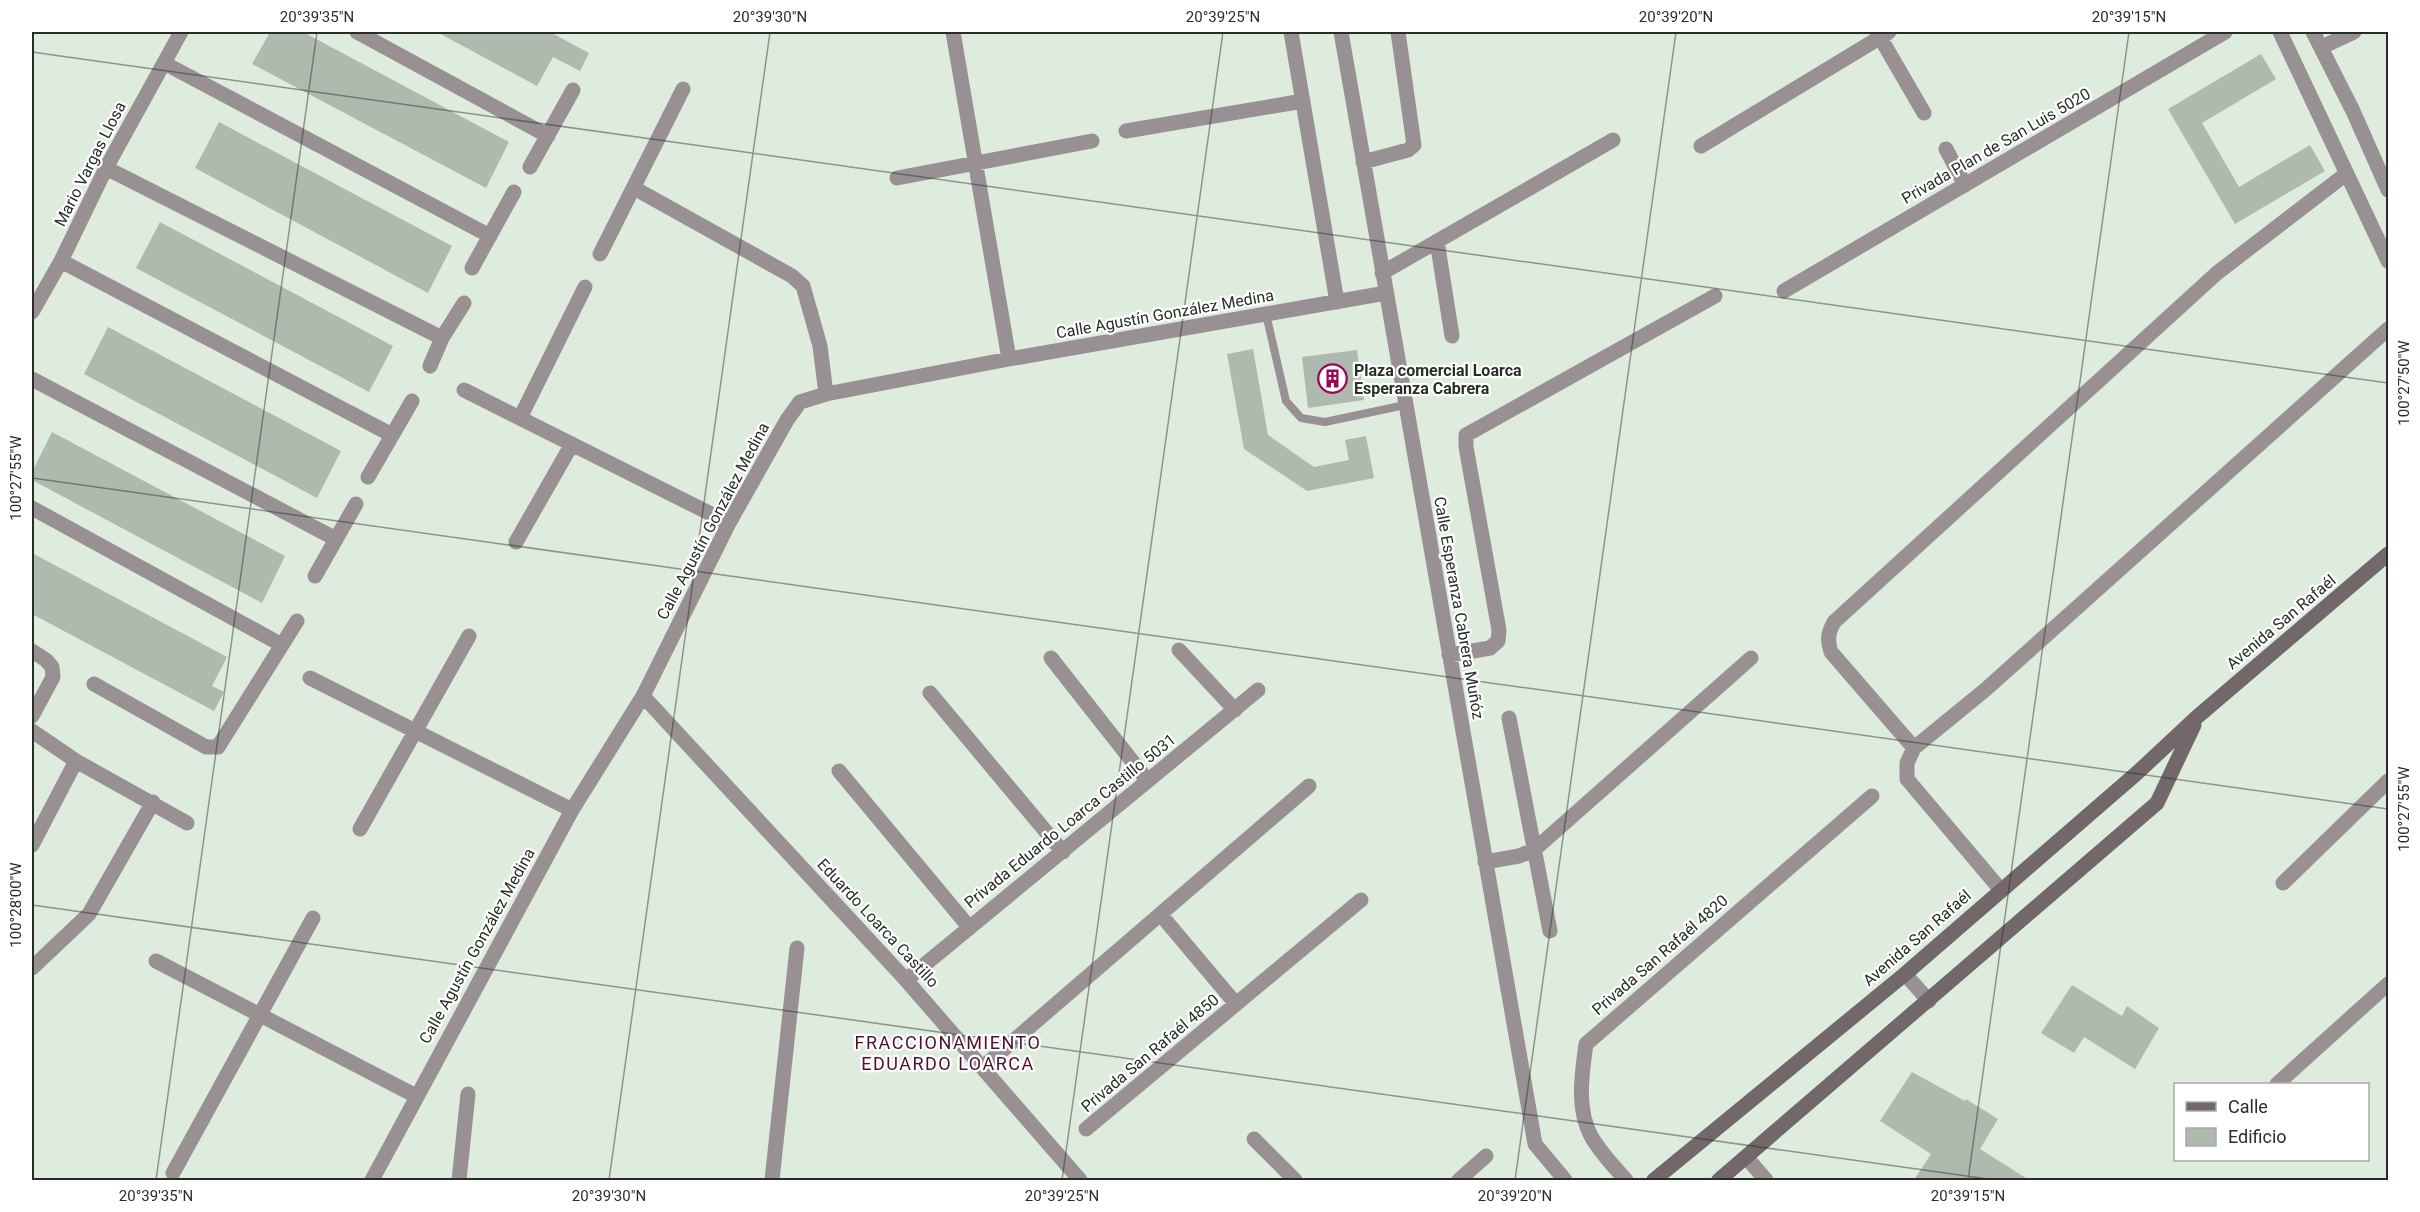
<svg xmlns="http://www.w3.org/2000/svg" width="2420" height="1212" font-family="Roboto,sans-serif">
<style>
.building{fill:#adbaad}
.lines{fill:none;stroke-linecap:round;stroke-linejoin:round}
.service{stroke:#989093;stroke-width:8}
.minor{stroke:#989093;stroke-width:15}
.tertiary{stroke:#989093;stroke-width:15}
.secondary{stroke:#72676a;stroke-width:15}
.ticks{fill:none;stroke:#282d28;stroke-width:1.5;stroke-opacity:0.45}
.labels{text-anchor:middle;dominant-baseline:central;stroke-width:4.5;stroke-linejoin:round;paint-order:stroke}
.street-label{font-size:16px;fill:#282d28;stroke:#fff}
.poi-label{font-size:16px;font-weight:bold;fill:#282d28;stroke:#fff;text-anchor:start}
.neighbourhood-label{font-size:18px;letter-spacing:1.5px;fill:#510f2e;stroke:#fff}
.neatline{fill:none;stroke:#282d28;stroke-width:2}
.ticks-label{font-size:15px;text-anchor:middle;fill:#282d28}
</style>
<rect width="100%" height="100%" fill="#deecde"/>
<path class="building" d="M 270,32 L 303,32 L 509,142 L 486,188 L 252,64 Z
M 437,32 L 550,32 L 589,53 L 580,71 L 553,57 L 537,86 Z
M 2261,54 L 2276,79 L 2202,123 L 2239,187 L 2310,145 L 2325,171 L 2235,224 L 2168,109 Z
M 219,122 L 452,246 L 428,293 L 195,168 Z
M 160,222 L 393,346 L 369,392 L 136,268 Z
M 108,327 L 341,451 L 317,498 L 84,374 Z
M 1253,349 L 1268,435 L 1314,467 L 1349,460 L 1345,440 L 1366,436 L 1374,478 L 1307,491 L 1244,449 L 1227,354 Z
M 1357,350 L 1364,400 L 1308,408 L 1302,357 Z
M 52,432 L 285,556 L 262,603 L 32,480 L 32,472 Z
M 32,553 L 227,657 L 212,686 L 224,692 L 214,711 L 32,614 Z
M 2072,985 L 2122,1016 L 2127,1006 L 2159,1028 L 2135,1069 L 2084,1037 L 2074,1053 L 2041,1033 Z
M 1912,1072 L 1965,1101 L 1966,1099 L 1998,1119 L 1980,1149 L 2029,1180 L 1914,1180 L 1931,1154 L 1880,1121 Z"/>
<g class="lines">
<path class="service" d="M 1266,314 L 1286,401 L 1301,418 L 1325,422 L 1405,405"/>
<path class="minor" d="M 357,32 L 548,136
M 953,32 L 1009,359
M 1291,32 L 1337,302
M 1341,32 L 1535,1144 L 1565,1180
M 1877,32 L 1924,113
M 2322,47 L 2354,32
M 164,63 L 490,236
M 1126,131 L 1303,101
M 1701,146 L 1889,32
M 1946,149 L 1965,185
M 1363,162 L 1408,150 L 1414,145 L 1398,32
M 530,167 L 573,90
M 106,168 L 442,338
M 897,178 L 1092,141
M 634,188 L 792,276 L 803,286 L 820,346 L 826,394
M 1437,241 L 1452,336
M 600,254 L 683,89
M 61,261 L 392,435
M 472,268 L 514,192
M 1382,273 L 1613,140
M 1784,291 L 2225,32
M 32,312 L 61,261 L 106,168 L 181,32
M 430,366 L 442,338 L 464,303
M 32,379 L 336,539
M 464,390 L 729,523
M 520,418 L 585,287
M 368,477 L 412,401
M 32,508 L 282,645
M 516,542 L 572,444
M 315,576 L 356,504
M 1179,650 L 1235,710
M 32,651 L 46,660 L 52,667 L 53,677 L 32,716
M 1449,655 L 1490,648 L 1498,641 L 1499,630 L 1466,447 L 1466,435 L 1715,296
M 1051,658 L 1147,780
M 310,678 L 572,810
M 94,684 L 206,747 L 218,747 L 297,621
M 930,693 L 1063,852
M 643,696 L 906,980 L 1080,1180
M 1509,718 L 1550,931
M 32,731 L 76,761 L 187,823
M 1914,748 L 1831,652 C 1827,640 1828,633 1834,622 L 2217,273 L 2346,174
M 839,771 L 969,927
M 360,829 L 469,636
M 32,845 L 76,761
M 1485,862 L 1519,856 L 1534,850 L 1751,658
M 2283,883 L 2388,781
M 2000,889 L 1907,779 L 1907,763 L 1914,748 L 1985,690 L 2388,329
M 1161,915 L 1236,1004
M 156,961 L 416,1096
M 32,968 L 89,914 L 153,802
M 906,980 L 1258,690
M 983,1067 L 1309,786
M 2277,1084 L 2388,984
M 1086,1129 L 1361,900
M 1254,1139 L 1295,1180
M 1746,1157 L 1766,1180
M 173,1173 L 313,918
M 372,1180 L 572,810 L 643,696 L 729,523 L 787,420 L 800,402 L 826,394 L 1009,359 L 1386,293
M 459,1180 L 468,1094
M 772,1180 L 797,948
M 1459,1180 L 1486,1156
M 1626,1180 C 1614,1167 1600,1152 1591,1136 C 1576,1108 1582,1073 1586,1044 L 1872,796"/>
<path class="tertiary" d="M 2280,32 L 2388,261
M 2313,32 L 2353,111 L 2388,190
M 1905,974 L 1929,1001"/>
<path class="secondary" d="M 1654,1180 L 1905,974 L 2137,773 L 2197,717 L 2388,554
M 1719,1180 L 2157,803 L 2194,725"/>
</g>
<path class="ticks" d="M 32,52 L 2388,383M 32,478 L 2388,809M 32,905 L 1995,1180M 156,1180 L 317,32M 609,1180 L 770,32M 1062,1180 L 1223,32M 1515,1180 L 1676,32M 1968,1180 L 2129,32"/>
<defs>
<symbol id="building-ring" viewBox="-11 -11 22 22"><circle r="9.5" fill="#fff" stroke="#9a0757" stroke-width="1.5"/><path d="M-4-6H4V6H1V3H-1V6H-4ZM-2.5-4.3h1.7v1.8h-1.7ZM.8-4.3h1.7v1.8H.8ZM-2.5-1h1.7V.8h-1.7ZM.8-1h1.7V.8H.8Z" fill="#9a0757"/></symbol>
</defs>
<g fill-rule="evenodd">
<use href="#building-ring" x="1316" y="362" width="33" height="33"/>
</g>
<g class="labels">
<g class="street-label">
<text transform="translate(1996 146) rotate(-30)">Privada Plan de San Luis 5020</text>
<text transform="translate(90 164) rotate(-63)">Mario Vargas Llosa</text>
<text transform="translate(1165 314) rotate(-10)">Calle Agustín González Medina</text>
<text transform="translate(713 521) rotate(-62)">Calle Agustín González Medina</text>
<text transform="translate(1459 608) rotate(80)">Calle Esperanza Cabrera Muñóz</text>
<text transform="translate(2281 622) rotate(-40)">Avenida San Rafaél</text>
<text transform="translate(1070 821) rotate(-39)">Privada Eduardo Loarca Castillo 5031</text>
<text transform="translate(878 923) rotate(47)">Eduardo Loarca Castillo</text>
<text transform="translate(1917 938) rotate(-41)">Avenida San Rafaél</text>
<text transform="translate(477 946) rotate(-61)">Calle Agustín González Medina</text>
<text transform="translate(1660 955) rotate(-41)">Privada San Rafaél 4820</text>
<text transform="translate(1150 1053) rotate(-40)">Privada San Rafaél 4850</text>
</g>
<g class="poi-label">
<text x="1354" y="370">Plaza comercial Loarca<tspan x="1354" dy="18">Esperanza Cabrera</tspan></text>
</g>
<g class="neighbourhood-label">
<text x="948" y="1042">FRACCIONAMIENTO<tspan x="948" dy="21">EDUARDO LOARCA</tspan></text>
</g>
</g>
<rect width="2420" height="1212" fill="none" stroke="#ffffff" stroke-width="66"/>
<rect x="2174" y="1083" width="195" height="78" fill="#ffffff" stroke="#a9aba9" stroke-width="1.5"/>
<rect x="2186" y="1102" width="30" height="9" fill="#72676a" stroke="#a9aba9" stroke-width="1.5"/>
<text x="2228" y="1113" font-size="18" fill="#282d28">Calle</text>
<rect x="2186" y="1128" width="30" height="18" fill="#adbaad" stroke="#a9aba9" stroke-width="1.5"/>
<text x="2228" y="1143" font-size="18" fill="#282d28">Edificio</text>
<rect x="33" y="33" width="2354" height="1146" class="neatline"/>
<g class="ticks-label">
<text x="317" y="22">20°39'35"N</text>
<text x="770" y="22">20°39'30"N</text>
<text x="1223" y="22">20°39'25"N</text>
<text x="1676" y="22">20°39'20"N</text>
<text x="2129" y="22">20°39'15"N</text>
<text transform="translate(2404 383) rotate(-90)" y="5">100°27'50"W</text>
<text transform="translate(16 478) rotate(-90)" y="5">100°27'55"W</text>
<text transform="translate(2404 809) rotate(-90)" y="5">100°27'55"W</text>
<text transform="translate(16 905) rotate(-90)" y="5">100°28'00"W</text>
<text x="156" y="1201">20°39'35"N</text>
<text x="609" y="1201">20°39'30"N</text>
<text x="1062" y="1201">20°39'25"N</text>
<text x="1515" y="1201">20°39'20"N</text>
<text x="1968" y="1201">20°39'15"N</text>
</g>
</svg>
